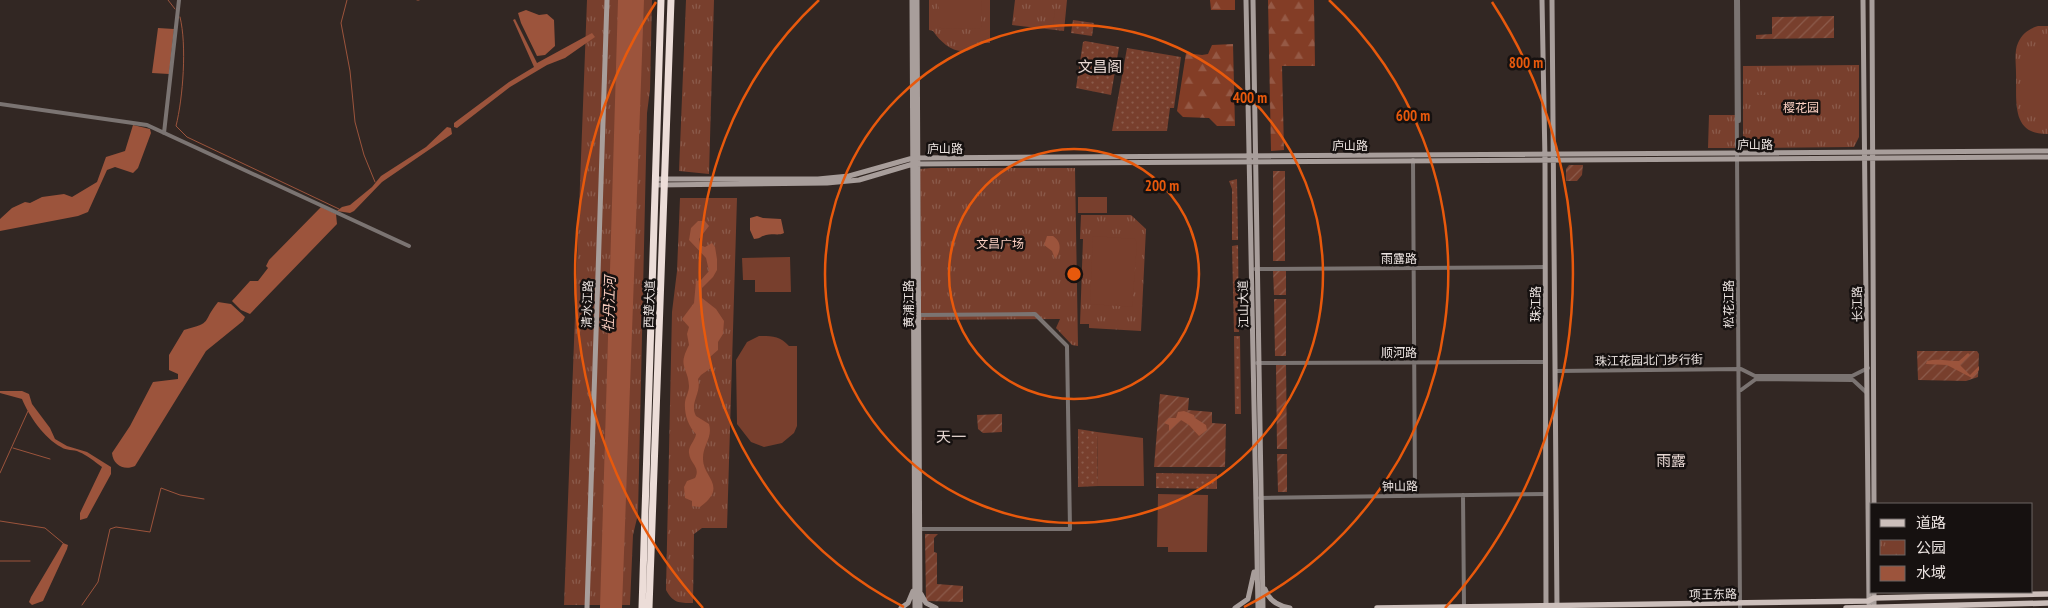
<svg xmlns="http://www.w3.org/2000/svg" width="2048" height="608" font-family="'PT Sans Narrow','Noto Sans SC',sans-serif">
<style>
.grass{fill:url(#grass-dots)}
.forest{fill:url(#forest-firs)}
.park{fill:url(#park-tufts)}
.garden{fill:url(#garden-furrows)}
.pitch{fill:#783f2d}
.water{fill:#9c543c}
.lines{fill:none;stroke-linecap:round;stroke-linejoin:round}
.stream{stroke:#9c543c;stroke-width:1}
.street{stroke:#7b7472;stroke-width:4}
.secondary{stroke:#a89e9b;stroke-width:5}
.primary{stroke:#ccbfbb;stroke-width:5.5}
.highway{stroke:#ecddd8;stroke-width:7}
.ring{fill:none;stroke:#e8590c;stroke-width:2.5}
.labels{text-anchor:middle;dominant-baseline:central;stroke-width:5;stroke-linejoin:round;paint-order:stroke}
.park-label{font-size:12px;fill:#fcd0c2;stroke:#161110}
.street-label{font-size:12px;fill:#ebe3e0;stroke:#161110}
.water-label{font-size:14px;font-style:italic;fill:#f7cbbd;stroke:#161110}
.quarter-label{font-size:15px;fill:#e6d6d1;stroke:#161110}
.centre{fill:#e8590c;stroke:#161110;stroke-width:2.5}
.ring-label{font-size:15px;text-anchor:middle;font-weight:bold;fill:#e8590c;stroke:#161110;stroke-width:5;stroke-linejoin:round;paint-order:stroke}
</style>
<defs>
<pattern id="grass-dots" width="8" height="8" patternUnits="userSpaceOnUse" patternTransform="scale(1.25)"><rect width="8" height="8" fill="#783f2d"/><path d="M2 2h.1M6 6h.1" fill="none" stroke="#8b5b4b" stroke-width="1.8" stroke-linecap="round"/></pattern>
<pattern id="forest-firs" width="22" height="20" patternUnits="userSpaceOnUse" patternTransform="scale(1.25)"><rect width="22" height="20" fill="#833d26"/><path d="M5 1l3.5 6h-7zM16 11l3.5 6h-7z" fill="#955945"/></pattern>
<pattern id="park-tufts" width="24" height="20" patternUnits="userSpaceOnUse" patternTransform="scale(1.25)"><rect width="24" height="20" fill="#783f2d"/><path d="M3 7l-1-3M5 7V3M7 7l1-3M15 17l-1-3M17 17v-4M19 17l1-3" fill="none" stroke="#8b5b4b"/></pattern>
<pattern id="garden-furrows" width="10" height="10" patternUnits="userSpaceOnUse" patternTransform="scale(1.25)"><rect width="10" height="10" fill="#783f2d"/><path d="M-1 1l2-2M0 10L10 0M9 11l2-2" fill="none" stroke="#8b5b4b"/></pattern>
</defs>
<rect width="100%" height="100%" fill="#322723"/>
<path class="grass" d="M 1073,20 L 1094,23 L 1092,36 L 1071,33 Z
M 1085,41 L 1119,47 L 1111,95 L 1076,88 L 1083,42 Z
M 1127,48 L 1181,57 L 1174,108 L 1170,108 L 1167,131 L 1112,131 Z
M 1237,179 L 1238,240 L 1232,240 L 1232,189 L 1229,181 Z
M 1238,245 L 1239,332 L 1234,332 L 1232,246 Z
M 1234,336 L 1240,336 L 1241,414 L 1235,414 Z
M 1078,429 L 1097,432 L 1098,486 L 1078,487 Z
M 1156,473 L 1217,474 L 1217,489 L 1156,488 Z"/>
<path class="forest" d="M 1210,0 L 1235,0 L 1235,10 L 1211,10 Z
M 1268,0 L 1314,0 L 1315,66 L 1282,66 L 1284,150 L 1271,151 Z
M 1233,44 L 1235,126 L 1217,126 L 1209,118 L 1183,117 L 1177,111 L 1186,53 L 1202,55 L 1208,54 L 1212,45 Z"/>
<path class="park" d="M 587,0 L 652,0 L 650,90 L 647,113 L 638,514 L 633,535 L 630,605 L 564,605 Z
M 686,0 L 714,0 L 709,174 L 679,171 Z
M 929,0 L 990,0 L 990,43 L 979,43 C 963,61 943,46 933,31 L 929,30 Z
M 1015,0 L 1067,0 L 1064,31 L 1012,25 Z
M 2038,26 L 2048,26 L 2048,134 C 2010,135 2017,100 2016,73 C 2016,64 2014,51 2018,43 C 2022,34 2028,29 2038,26 Z
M 1859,65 L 1859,137 L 1854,147 L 1747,148 L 1743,143 L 1743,66 Z
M 1709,115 L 1735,115 L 1735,148 L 1708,148 Z
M 931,168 L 1075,168 L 1078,346 L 1072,345 L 1056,328 L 1060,319 L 921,320 L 920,169 Z
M 680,198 L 737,198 L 727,528 L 702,528 L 694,534 L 693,603 C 679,603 673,603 666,590 L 672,312 L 677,271 Z
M 1081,215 L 1131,215 L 1146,229 L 1141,331 L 1089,328 L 1089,324 L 1080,324 L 1083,239 L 1080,239 Z"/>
<path class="garden" d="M 1834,16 L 1834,38 L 1756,39 L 1756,35 L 1772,34 L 1772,17 Z
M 1569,165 L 1583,165 L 1582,175 L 1577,181 L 1566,181 L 1566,169 Z
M 1273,171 L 1285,171 L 1285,261 L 1273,261 Z
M 1273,271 L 1286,271 L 1286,295 L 1274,295 Z
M 1274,299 L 1286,299 L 1286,356 L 1275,356 Z
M 1917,351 L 1977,351 L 1979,354 L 1978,377 L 1966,381 L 1918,380 Z
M 1276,365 L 1286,365 L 1287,449 L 1277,449 Z
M 1160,394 L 1189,398 L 1188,410 L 1212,412 L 1212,423 L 1226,424 L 1225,467 L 1154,467 Z
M 1002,414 L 1002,432 L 983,433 L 978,429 L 977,415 Z
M 1277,454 L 1287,454 L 1287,492 L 1278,492 Z
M 925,534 L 938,534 L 934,538 L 934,552 L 937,553 L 937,584 L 963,586 L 963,602 L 926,601 Z"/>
<path class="pitch" d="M 939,0 L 982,0 L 981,28 L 941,29 L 939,26 Z
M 1055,9 L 1065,10 L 1063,27 L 1053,26 Z
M 2022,47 L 2048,47 L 2048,114 L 2024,114 L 2022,109 Z
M 1756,95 L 1766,95 L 1766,113 L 1756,113 Z
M 1078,197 L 1107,197 L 1107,213 L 1078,213 Z
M 1093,236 L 1135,239 L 1137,243 L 1132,307 L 1090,304 Z
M 790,257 L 791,292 L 755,292 L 755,280 L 743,280 L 742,258 Z
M 759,336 C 772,336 780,336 789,346 L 797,346 L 797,426 L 794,433 L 782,443 L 764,447 L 751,442 L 737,424 L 736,360 L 747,342 Z
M 1097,432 L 1143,438 L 1144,486 L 1098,486 Z
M 1158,494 L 1208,495 L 1207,552 L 1168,552 L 1168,547 L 1157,547 Z"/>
<path class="water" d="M 618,0 L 644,0 L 622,608 L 600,608 Z
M 526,10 L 539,15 L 547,14 L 554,20 L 555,46 L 545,55 L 537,56 L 521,23 L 518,13 Z
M 515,19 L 537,63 L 592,33 L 595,37 L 565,58 L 547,65 L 510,87 L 457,128 L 454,127 L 454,123 L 509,82 L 534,67 L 514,22 L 513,20 Z
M 158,28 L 174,29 L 169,74 L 152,73 Z
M 133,125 L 150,129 L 151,133 L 138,168 L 133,173 L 115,167 L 107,170 L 88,212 L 78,216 L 0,231 L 0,219 L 12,208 L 25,202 L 30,203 L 42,197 L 64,194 L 72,197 L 97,182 L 106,157 L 125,151 Z
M 447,127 L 451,128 L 452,134 L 382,182 L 354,211 L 350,213 L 337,211 L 342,207 L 350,205 L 372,187 L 381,176 L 426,147 Z
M 321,207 L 336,214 L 337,224 L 250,314 L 241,310 L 232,301 L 250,281 L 258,281 L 268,268 L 266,266 L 269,260 Z
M 757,216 L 763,218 L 781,219 L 784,233 C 778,236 773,233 766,235 C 761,236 760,239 754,239 L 750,230 L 750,218 Z
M 698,221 L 705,221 L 709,226 L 699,239 L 700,245 L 705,247 L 712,243 L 715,247 L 717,259 L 717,270 L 713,277 L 702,288 L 702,298 L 716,309 L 724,321 L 723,334 L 718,342 L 718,350 L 710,357 L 711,368 L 701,375 L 698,379 C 702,393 689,403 696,416 L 709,424 C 713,437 703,445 703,458 C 702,477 729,486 700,507 L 692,506 L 692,501 L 685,498 L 684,487 L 687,481 L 695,478 C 701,467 690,464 689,453 C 688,446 695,441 696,434 C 688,426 684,413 685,402 C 686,396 689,392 689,386 C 688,366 677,368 689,345 L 687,334 L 689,327 L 682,319 L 694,303 L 696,281 L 701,280 L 709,271 L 706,258 L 689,240 L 691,228 Z
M 1047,236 L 1053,236 C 1062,242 1061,251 1055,259 L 1052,251 L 1044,245 Z
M 218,302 L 231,304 L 245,317 L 243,321 L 206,351 L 135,466 C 124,471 113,465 112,453 L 130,426 L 153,382 L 178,379 L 178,374 L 169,370 L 169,355 L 184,330 C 214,322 201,323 218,302 Z
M 1968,353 L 1970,355 L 1960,365 L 1970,375 L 1979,366 L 1979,370 L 1972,378 L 1947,365 L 1926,364 L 1927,361 C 1938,358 1948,361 1959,361 Z
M 0,391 L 22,391 L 29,394 L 32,404 L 50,428 L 55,439 L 67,446 L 87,452 L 111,467 L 111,474 L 87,518 L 80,520 L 80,513 L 102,467 C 95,462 87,455 79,452 C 74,449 66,451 61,447 C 44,438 29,416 22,399 L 0,393 Z
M 1184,411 L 1194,415 L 1195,418 L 1206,425 L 1207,430 L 1199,436 L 1189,425 L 1181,420 L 1169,431 L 1169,425 L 1164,423 L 1169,418 L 1176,418 L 1178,412 Z
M 63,543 L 68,545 L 67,549 L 43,601 L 32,605 L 29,602 L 31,597 Z"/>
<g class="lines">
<path class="stream" d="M 168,0 L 175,9
M 347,0 L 341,23 L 350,71 L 355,122 L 364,155 L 375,182
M 417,0 L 419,0
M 180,17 C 187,45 183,98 176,126 L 187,137 L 339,209
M 13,448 L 50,459
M 0,473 L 28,411
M 0,521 L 45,528 L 63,543
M 0,561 L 30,561
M 82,605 L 98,582 L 110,529 L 116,527 L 150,532 L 161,488 L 180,495 L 204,499"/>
<path class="street" d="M 1736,0 L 1740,608
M 1738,0 L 1739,121
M 0,104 L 147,125 L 409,246
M 164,133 L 179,0
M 1413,160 L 1415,496
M 1255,269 L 1545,267
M 1257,363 L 1545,362
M 1557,371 L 1741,369 L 1755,376 L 1852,376 L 1868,368
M 1741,390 L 1756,379 L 1853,380 L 1867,393
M 1463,495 L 1464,606
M 1260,498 L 1546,494
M 917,529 L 1070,529 L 1067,346 L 1035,314 L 917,315"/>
<path class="secondary" d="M 912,0 L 915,608
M 917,0 L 920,608
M 1246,0 L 1258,608
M 1253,0 L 1263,608
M 1542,0 L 1545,160 L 1546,608
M 1552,0 L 1557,608
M 1863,0 L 1869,604
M 1872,0 L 1874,504
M 655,179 L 818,179 L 849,176 L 913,158 L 2048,151
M 655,185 L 827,183 L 859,180 L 913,164 L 2048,157
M 1265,589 C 1269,601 1278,606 1290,608
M 921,594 L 926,603 L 936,608
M 587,608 L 607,0
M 901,608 L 908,603 L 913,591
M 1235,608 L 1248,599 L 1254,572
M 1874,608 L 1874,592"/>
<path class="primary" d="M 1377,608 L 1868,601 L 1874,598 L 2048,594
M 1846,608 L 2048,603"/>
<path class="highway" d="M 642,608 L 661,0
M 649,608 L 671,0"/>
</g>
<g class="ring">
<circle cx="1074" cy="274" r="125"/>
<circle cx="1074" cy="274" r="249"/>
<path d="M904 607A374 374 0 0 1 819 0M1329 0A374 374 0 0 1 1244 607"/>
<path d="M703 608A499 499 0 0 1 656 2M1492 2A499 499 0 0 1 1445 608"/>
</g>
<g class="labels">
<g class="park-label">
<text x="1801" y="107">樱花园</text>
<text x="1000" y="243">文昌广场</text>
</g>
<g class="street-label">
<text x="1755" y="144">庐山路</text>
<text x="1350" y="145">庐山路</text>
<text x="945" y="148">庐山路</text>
<text x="1399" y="258">雨露路</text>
<text transform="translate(587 304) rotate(-88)">清水江路</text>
<text transform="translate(649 304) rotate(-88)">西楚大道</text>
<text transform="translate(908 304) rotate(-90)">黄浦江路</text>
<text transform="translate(1243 304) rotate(-91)">江山大道</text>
<text transform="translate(1535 304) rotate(-90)">珠江路</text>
<text transform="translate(1728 304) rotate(-90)">松花江路</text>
<text transform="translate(1857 304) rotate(-91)">长江路</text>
<text x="1399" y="352">顺河路</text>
<text transform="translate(1649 360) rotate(-1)">珠江花园北门步行街</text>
<text transform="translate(1400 486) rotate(-1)">钟山路</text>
<text transform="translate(1713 594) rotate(-1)">项王东路</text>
</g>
<g class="water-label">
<text transform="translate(609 304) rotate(-88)">牡丹江河</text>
</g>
<g class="quarter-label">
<text x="1100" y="66">文昌阁</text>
<text x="951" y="436">天一</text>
<text x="1671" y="460">雨露</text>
</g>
</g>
<circle cx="1074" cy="274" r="8" class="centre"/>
<g class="ring-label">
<text x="1526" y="68">800 m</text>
<text x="1250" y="103">400 m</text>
<text x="1413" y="121">600 m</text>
<text x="1162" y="191">200 m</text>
</g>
<rect x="1870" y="503" width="162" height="90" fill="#161110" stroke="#6b6563"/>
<rect x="1880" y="519" width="25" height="8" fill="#ccbfbb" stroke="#6b6563"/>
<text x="1916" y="528" font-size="15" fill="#ebe3e0">道路</text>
<rect x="1880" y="540" width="25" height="15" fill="url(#park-tufts)" stroke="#6b6563"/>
<text x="1916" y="553" font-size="15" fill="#ebe3e0">公园</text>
<rect x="1880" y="566" width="25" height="15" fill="#9c543c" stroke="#6b6563"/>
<text x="1916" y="578" font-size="15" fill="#ebe3e0">水域</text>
</svg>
